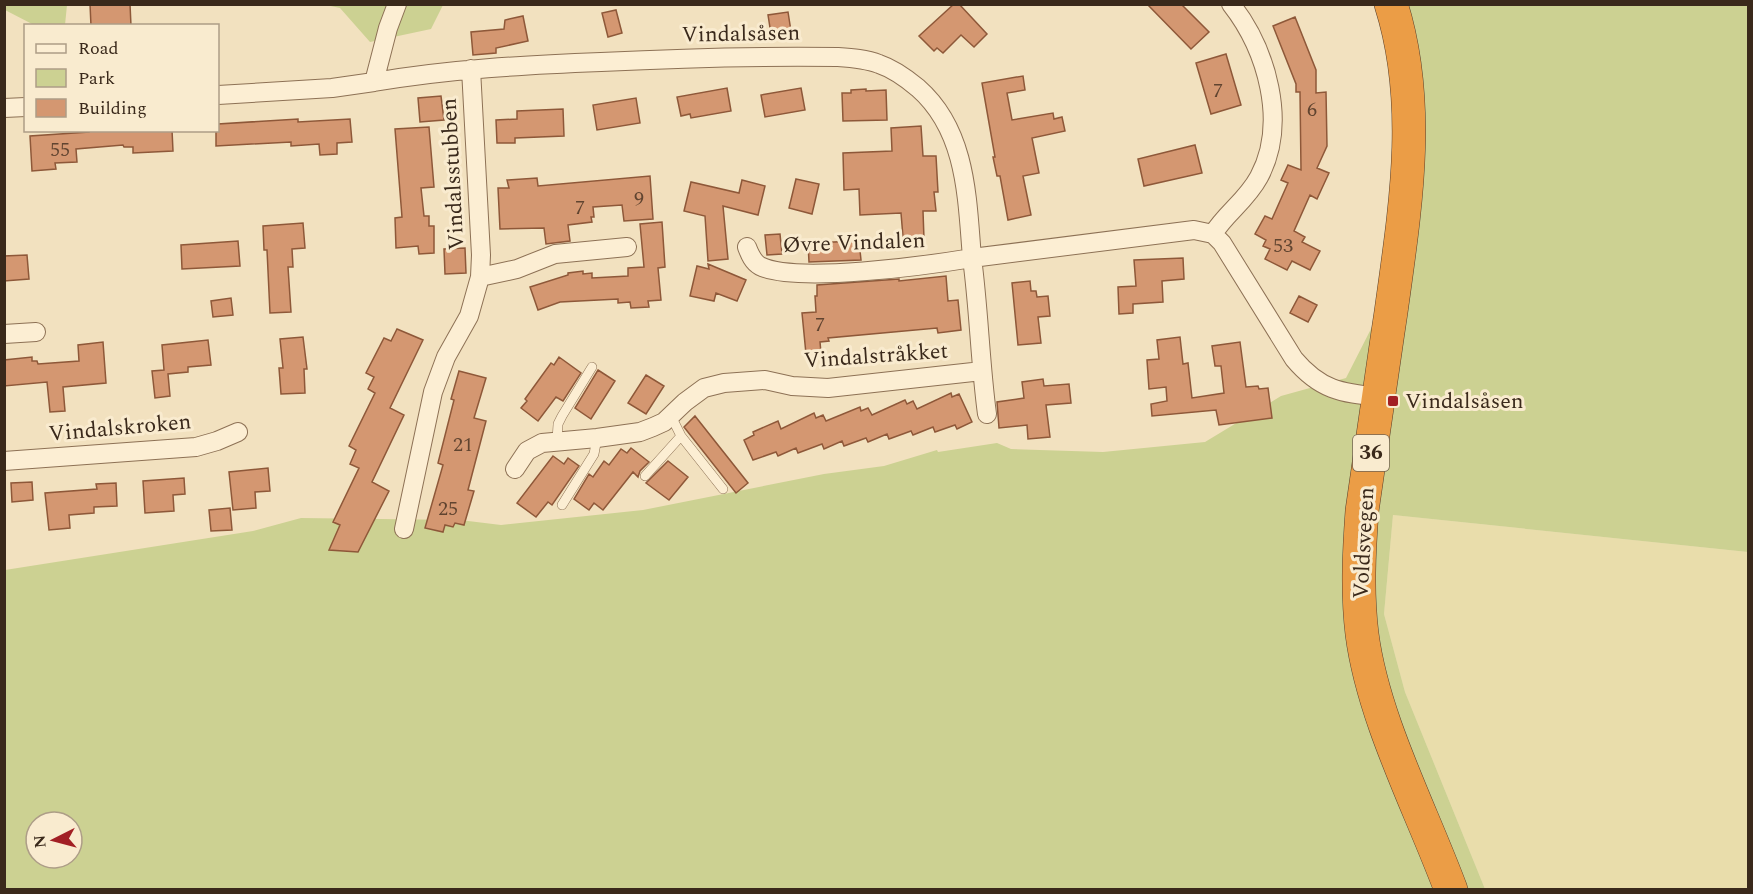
<svg xmlns="http://www.w3.org/2000/svg" width="1753" height="894" font-family="Spectral,serif">
<style>
.farmland{fill:#e9ddab}
.green{fill:#ccd192;fill-rule:evenodd}
.building{fill:#d49771;stroke:#8e5839;stroke-width:1.5}
.lines{fill:none;stroke-linecap:round;stroke-linejoin:round}
.lane-casing{stroke:#8d7155;stroke-width:10}
.street-casing{stroke:#8d7155;stroke-width:20}
.highway-casing{stroke:#5a3f2a;stroke-width:34}
.lane{stroke:#fceed3;stroke-width:9}
.street{stroke:#fceed3;stroke-width:18}
.highway{stroke:#eb9d46;stroke-width:33}
.poi-dot{fill:#a21f24;stroke:#f9ebcf;stroke-width:2}
.labels{text-anchor:middle;dominant-baseline:central;stroke-width:6;stroke-linejoin:round;paint-order:stroke}
.number-label{font-size:20px;fill:#604430}
.shield{fill:#f9ebcf;stroke:#736351;stroke-width:1.5}
.shield-label{font-size:21px;font-weight:bold;fill:#3a291b}
.street-label{font-size:22px;fill:#3a291b;stroke:#f9ebcf}
.poi-label{font-size:22px;fill:#3a291b;stroke:#f9ebcf;text-anchor:start}
</style>
<rect width="100%" height="100%" fill="#f2e1bf"/>
<path class="farmland" d="M 1393,515 L 1748,552 L 1748,889 L 1485,889 L 1405,692 L 1384,614 Z"/>
<path class="green" d="M 4,5 L 67,5 L 65,25 L 34,25 L 5,10 Z
M 326,5 L 443,5 L 431,29 L 370,42 L 340,8 Z
M 1374,5 L 1748,5 L 1748,552 L 1393,515 L 1384,614 L 1405,692 L 1485,889 L 5,890 L 5,570 L 253,531 L 301,518 L 460,520 L 501,525 L 643,510 L 824,474 L 884,466 L 937,450 L 938,452 L 997,443 L 1011,449 L 1103,452 L 1205,442 L 1281,396 L 1346,378 L 1374,323 L 1391,213 L 1396,119 L 1387,48 ZM 36,822 L 72,822 L 72,858 L 36,858 Z"/>
<path class="building" d="M 90,4 L 130,4 L 131,26 L 91,26 Z
M 954,4 L 959,4 L 987,34 L 974,47 L 961,35 L 943,53 L 937,48 L 934,51 L 919,36 Z
M 1147,4 L 1181,4 L 1209,32 L 1191,49 Z
M 616,10 L 622,33 L 608,37 L 602,13 Z
M 788,12 L 791,31 L 771,34 L 768,15 Z
M 523,16 L 528,41 L 496,48 L 496,53 L 473,55 L 471,32 L 504,29 L 505,20 Z
M 1295,17 L 1316,70 L 1316,93 L 1326,92 L 1327,146 L 1317,168 L 1329,173 L 1317,199 L 1310,195 L 1294,231 L 1305,237 L 1302,242 L 1320,251 L 1310,270 L 1292,261 L 1287,270 L 1265,259 L 1270,249 L 1263,246 L 1266,240 L 1255,234 L 1265,216 L 1272,219 L 1288,183 L 1281,180 L 1288,165 L 1301,170 L 1300,92 L 1296,92 L 1296,84 L 1273,26 Z
M 1226,54 L 1241,105 L 1211,114 L 1196,63 Z
M 1023,76 L 1025,90 L 1007,93 L 1012,120 L 1053,113 L 1054,119 L 1062,117 L 1065,131 L 1032,138 L 1039,173 L 1023,176 L 1031,215 L 1008,220 L 1000,176 L 997,176 L 993,157 L 995,157 L 982,83 Z
M 727,88 L 731,111 L 691,118 L 690,114 L 681,116 L 677,97 Z
M 801,88 L 805,110 L 765,117 L 761,95 Z
M 866,89 L 866,91 L 886,90 L 887,120 L 843,121 L 842,93 L 851,93 L 851,90 Z
M 441,96 L 444,120 L 420,122 L 418,98 Z
M 636,98 L 640,123 L 597,130 L 593,105 Z
M 563,109 L 564,136 L 515,138 L 515,143 L 497,143 L 496,120 L 517,119 L 517,111 Z
M 298,119 L 298,122 L 350,119 L 352,142 L 337,143 L 337,154 L 320,155 L 319,144 L 291,146 L 291,142 L 216,146 L 216,130 L 218,130 L 218,124 Z
M 921,126 L 923,156 L 936,156 L 938,192 L 934,192 L 936,211 L 923,211 L 924,239 L 912,239 L 903,237 L 901,213 L 860,215 L 859,189 L 844,190 L 843,153 L 892,151 L 891,128 Z
M 429,127 L 434,187 L 421,188 L 424,216 L 429,216 L 429,226 L 434,226 L 434,253 L 419,254 L 418,246 L 396,248 L 395,218 L 402,217 L 395,129 Z
M 89,130 L 172,130 L 173,151 L 133,153 L 133,147 L 124,147 L 123,145 L 76,149 L 77,162 L 55,163 L 56,169 L 32,171 L 30,136 L 89,132 Z
M 1195,145 L 1202,173 L 1144,186 L 1138,159 Z
M 650,176 L 653,219 L 624,221 L 622,205 L 593,207 L 594,217 L 591,217 L 592,222 L 568,225 L 570,241 L 546,244 L 544,228 L 500,229 L 498,188 L 509,188 L 507,180 L 537,178 L 538,186 Z
M 796,179 L 819,184 L 812,214 L 789,208 Z
M 742,180 L 765,186 L 758,215 L 723,206 L 728,259 L 708,261 L 705,216 L 684,211 L 691,182 L 739,193 Z
M 662,222 L 665,267 L 658,268 L 661,300 L 648,301 L 649,307 L 631,308 L 630,302 L 618,303 L 618,299 L 560,302 L 538,310 L 530,287 L 568,275 L 568,273 L 583,271 L 583,274 L 592,273 L 592,278 L 628,276 L 628,268 L 644,267 L 640,224 Z
M 303,223 L 305,248 L 292,249 L 293,267 L 288,267 L 291,312 L 270,313 L 267,250 L 264,250 L 263,226 Z
M 780,234 L 782,254 L 767,255 L 765,235 Z
M 238,241 L 240,266 L 182,269 L 181,245 Z
M 859,241 L 861,260 L 809,262 L 808,243 Z
M 465,248 L 466,273 L 445,274 L 444,249 Z
M 27,255 L 29,279 L 4,281 L 4,256 Z
M 1183,258 L 1184,279 L 1162,281 L 1163,302 L 1133,304 L 1133,313 L 1119,314 L 1118,287 L 1136,286 L 1134,260 Z
M 708,264 L 746,280 L 737,301 L 716,293 L 714,301 L 690,296 L 697,266 L 709,269 Z
M 946,276 L 948,301 L 958,300 L 961,330 L 938,333 L 937,328 L 828,338 L 829,341 L 820,342 L 821,353 L 806,354 L 802,313 L 816,312 L 815,296 L 817,296 L 817,285 L 899,279 L 899,281 Z
M 1030,281 L 1031,291 L 1036,291 L 1037,297 L 1048,296 L 1050,316 L 1038,317 L 1041,343 L 1018,345 L 1012,283 Z
M 1299,296 L 1317,305 L 1308,322 L 1290,313 Z
M 231,298 L 233,315 L 213,317 L 211,301 Z
M 397,329 L 423,340 L 390,408 L 404,415 L 372,482 L 389,491 L 358,552 L 329,550 L 340,525 L 333,522 L 359,468 L 350,464 L 356,450 L 349,446 L 375,393 L 368,389 L 374,377 L 366,373 L 384,338 L 391,341 Z
M 303,337 L 307,369 L 304,369 L 305,393 L 281,394 L 279,368 L 283,368 L 280,339 Z
M 1180,337 L 1183,364 L 1188,363 L 1192,398 L 1224,393 L 1221,366 L 1215,366 L 1212,346 L 1240,342 L 1246,387 L 1258,386 L 1259,389 L 1268,388 L 1272,418 L 1219,425 L 1216,410 L 1152,416 L 1151,404 L 1167,401 L 1166,387 L 1149,389 L 1147,360 L 1159,359 L 1157,340 Z
M 208,340 L 211,365 L 188,367 L 188,372 L 168,374 L 170,396 L 155,398 L 152,371 L 164,370 L 162,345 Z
M 103,342 L 106,383 L 63,387 L 65,411 L 50,412 L 47,382 L 4,386 L 4,360 L 32,357 L 32,361 L 37,361 L 38,364 L 79,361 L 78,345 Z
M 559,357 L 581,373 L 563,401 L 556,397 L 538,421 L 521,408 L 527,401 L 525,399 L 551,363 L 554,365 Z
M 598,370 L 615,381 L 591,419 L 575,408 Z
M 459,371 L 486,378 L 474,418 L 486,421 L 468,490 L 474,491 L 464,525 L 455,523 L 453,527 L 445,525 L 443,532 L 425,528 L 443,465 L 438,463 L 454,400 L 451,399 Z
M 646,375 L 664,386 L 646,414 L 628,403 Z
M 1043,379 L 1044,386 L 1069,384 L 1071,403 L 1046,405 L 1050,437 L 1028,439 L 1027,425 L 999,428 L 997,402 L 1024,398 L 1022,382 Z
M 951,393 L 952,397 L 959,394 L 972,422 L 957,429 L 955,425 L 935,432 L 933,427 L 913,435 L 911,431 L 889,439 L 887,434 L 868,442 L 866,438 L 844,446 L 842,441 L 824,449 L 822,444 L 798,453 L 796,448 L 778,456 L 776,452 L 753,460 L 744,440 L 754,435 L 753,432 L 778,421 L 781,429 L 814,413 L 816,418 L 823,415 L 826,421 L 860,407 L 861,411 L 868,408 L 872,415 L 905,400 L 907,404 L 913,401 L 917,409 Z
M 695,416 L 748,483 L 736,493 L 684,427 Z
M 631,448 L 649,462 L 640,471 L 638,477 L 633,472 L 603,510 L 594,503 L 589,510 L 574,499 L 589,474 L 593,477 L 604,461 L 609,465 L 621,449 L 627,453 Z
M 553,456 L 564,464 L 568,458 L 579,466 L 552,505 L 548,502 L 536,517 L 517,503 Z
M 668,461 L 688,477 L 669,500 L 646,483 Z
M 268,468 L 270,491 L 255,492 L 256,508 L 233,510 L 229,472 Z
M 184,478 L 185,494 L 173,495 L 174,511 L 145,513 L 143,481 Z
M 32,482 L 33,500 L 12,502 L 11,483 Z
M 116,483 L 117,506 L 94,507 L 94,513 L 69,515 L 70,528 L 49,530 L 45,493 L 97,489 L 96,484 Z
M 230,508 L 232,530 L 211,531 L 209,510 Z"/>
<g class="lines">
<defs>
<path id="lane" d="M 671,416 L 681,436 L 723,489
M 557,441 L 558,424 L 562,416 L 592,367
M 645,476 L 681,436
M 562,505 L 594,454 L 597,438"/>
<path id="street" d="M 374,82 C 450,69 525,65 601,62 C 680,58 759,56 838,57 C 852,58 866,59 879,64 C 894,69 906,78 918,88 C 967,131 967,198 972,258 C 930,265 795,284 760,266 C 753,262 750,255 747,247
M 218,95 L 332,88 L 374,82 L 388,28 L 397,4
M 4,108 L 26,107
M 1213,234 C 1226,213 1246,201 1259,177 C 1288,123 1267,50 1231,4
M 480,277 L 517,269 L 555,254 L 627,247
M 4,334 L 36,332
M 987,414 C 980,362 979,310 972,258 L 1194,230 L 1213,234 L 1222,243 L 1294,359 C 1320,390 1341,393 1379,397
M 4,461 L 196,447 L 217,441 L 238,432
M 515,469 L 527,451 L 542,443 L 597,438 L 640,432 L 653,427 L 664,422 L 685,402 L 704,388 L 724,383 L 765,380 L 792,386 L 828,388 L 982,371
M 404,529 L 433,392 L 446,357 L 469,316 L 480,277 L 481,255 L 471,69"/>
<path id="highway" d="M 1391,4 C 1423,105 1405,210 1391,312 C 1381,378 1372,444 1362,511 C 1359,552 1357,593 1362,634 C 1373,719 1421,809 1451,890"/>
</defs>
<use href="#lane" class="lane-casing"/>
<use href="#street" class="street-casing"/>
<use href="#highway" class="highway-casing"/>
<use href="#lane" class="lane"/>
<use href="#street" class="street"/>
<use href="#highway" class="highway"/>
</g>
<rect class="poi-dot" x="1387" y="395" width="12" height="12" rx="3"/>
<g class="labels">
<g class="number-label">
<text x="1218" y="91">7</text>
<text x="1312" y="110">6</text>
<text x="60" y="150">55</text>
<text x="639" y="199">9</text>
<text x="580" y="208">7</text>
<text x="1283" y="246">53</text>
<text x="820" y="325">7</text>
<text x="463" y="445">21</text>
<text x="448" y="509">25</text>
</g>
<rect class="shield" x="1353" y="435" width="36" height="36" rx="4.5"/>
<g class="shield-label">
<text x="1371" y="453">36</text>
</g>
<g class="street-label">
<text transform="translate(741 34) rotate(-1)">Vindalsåsen</text>
<text transform="translate(453 174) rotate(-93)">Vindalsstubben</text>
<text transform="translate(854 243) rotate(-2)">Øvre Vindalen</text>
<text transform="translate(876 356) rotate(-4)">Vindalstråkket</text>
<text transform="translate(120 428) rotate(-5)">Vindalskroken</text>
<text transform="translate(1364 543) rotate(-87)">Voldsvegen</text>
</g>
<g class="poi-label">
<text x="1405" y="401">Vindalsåsen</text>
</g>
</g>
<rect width="1753" height="894" fill="none" stroke="#3a291b" stroke-width="12"/>
<rect x="24" y="24" width="195" height="108" fill="#f9ebcf" stroke="#ad9d87" stroke-width="1.5"/>
<rect x="36" y="44" width="30" height="9" fill="#fceed3" stroke="#ad9d87" stroke-width="1.5"/>
<text x="78" y="54" font-size="18" fill="#3a291b">Road</text>
<rect x="36" y="69" width="30" height="18" fill="#ccd192" stroke="#ad9d87" stroke-width="1.5"/>
<text x="78" y="84" font-size="18" fill="#3a291b">Park</text>
<rect x="36" y="99" width="30" height="18" fill="#d49771" stroke="#ad9d87" stroke-width="1.5"/>
<text x="78" y="114" font-size="18" fill="#3a291b">Building</text>
<g transform="translate(54 840) rotate(264)"><circle r="28" fill="#f9ebcf" stroke="#ad9d87" stroke-width="1.5"/>
<path d="M0-4.5L10 22L0 15L-10 22Z" fill="#a21f24"/>
<text y="-9" font-size="16" font-weight="bold" text-anchor="middle" fill="#3a291b">N</text>
</g>
</svg>
